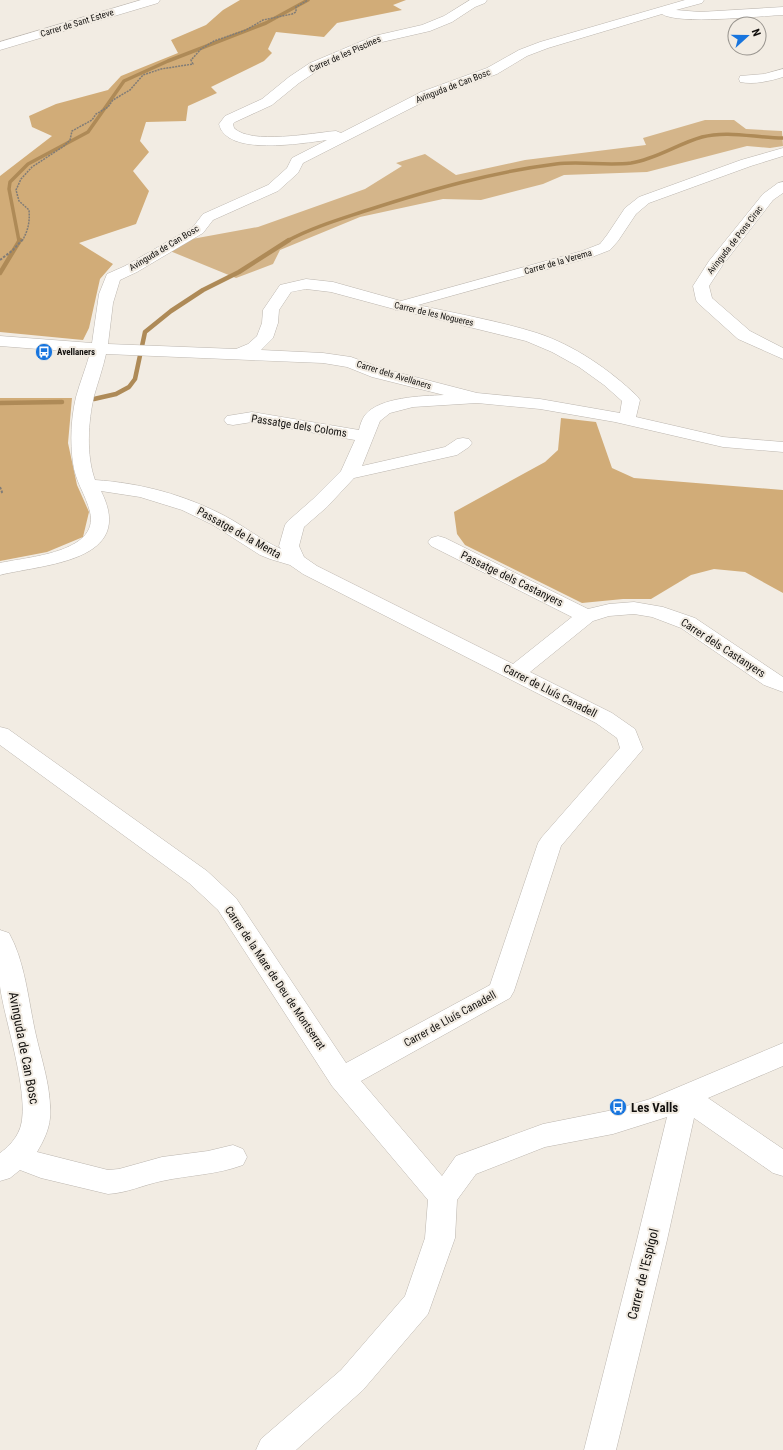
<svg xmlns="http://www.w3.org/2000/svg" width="783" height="1450" font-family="'Roboto Condensed',sans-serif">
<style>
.green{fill:#d4b58a}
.forest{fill:#d1ac78}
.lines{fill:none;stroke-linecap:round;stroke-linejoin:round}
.stream-far1{stroke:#ae8a57;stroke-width:3.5}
.stream{stroke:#ae8a57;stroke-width:4.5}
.minor-casing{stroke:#bcb6af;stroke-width:1}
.path-far1{stroke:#807c77;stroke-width:1.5;stroke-dasharray:2 1;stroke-linecap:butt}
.path{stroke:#807c77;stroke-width:2;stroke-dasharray:2.5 1.5;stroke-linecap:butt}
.minor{fill:#fff;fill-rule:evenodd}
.labels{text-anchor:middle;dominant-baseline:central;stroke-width:4;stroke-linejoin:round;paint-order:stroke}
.far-street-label{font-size:9px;fill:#12100e;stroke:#f2ece3}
.far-poi-label{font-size:9px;font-weight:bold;fill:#12100e;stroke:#f2ece3;text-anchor:start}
.street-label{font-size:11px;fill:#12100e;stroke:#f2ece3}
.near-street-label{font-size:13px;fill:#12100e;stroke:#f2ece3}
.near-poi-label{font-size:13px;font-weight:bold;fill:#12100e;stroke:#f2ece3;text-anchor:start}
</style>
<rect width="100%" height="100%" fill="#f2ece3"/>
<path class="green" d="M 705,120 L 734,120 L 746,129 L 782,131 L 783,146 L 770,148 L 747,146 L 647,172 L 564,175 L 543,184 L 481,200 L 443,199 L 360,217 L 280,250 L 273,264 L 236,278 L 170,251 L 192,239 L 258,227 L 365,189 L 402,166 L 396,163 L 425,154 L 456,175 L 525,160 L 646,145 L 643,138 Z"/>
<path class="forest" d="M 240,0 L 406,0 L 393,5 L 402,10 L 337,23 L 324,37 L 276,32 L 268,49 L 272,53 L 264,61 L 211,87 L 217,93 L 188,106 L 186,121 L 146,122 L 140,141 L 149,152 L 133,171 L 149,191 L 136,224 L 79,243 L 113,264 L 100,279 L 89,328 L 83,340 L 0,332 L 0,176 L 52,136 L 32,127 L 29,116 L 56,104 L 108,90 L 121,76 L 178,53 L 171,40 L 206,25 L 223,10 Z
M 0,398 L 72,398 L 68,443 L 77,485 L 89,512 L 83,537 L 47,552 L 0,561 Z
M 561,418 L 596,422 L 612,468 L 634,478 L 783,490 L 783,593 L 745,572 L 714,569 L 691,575 L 651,599 L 623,599 L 582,603 L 465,545 L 457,534 L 454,512 L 545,462 L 558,450 Z"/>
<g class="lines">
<path class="stream-far1" d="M 19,241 L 9,189 L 10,182 L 28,164 L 88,132 L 124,81 L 168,61 L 266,23 L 308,0
M 287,241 C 313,227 341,219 368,210 C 430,190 492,172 556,164 C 581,161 606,166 631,163 C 657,159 677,144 702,137 C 728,130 756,138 783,138"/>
<path class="stream" d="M 0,273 L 20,240
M 94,399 L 116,394 L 129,387 L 135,379 L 145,332 L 171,311 L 203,290 L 239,272 L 289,240
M 0,403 L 62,402"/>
<defs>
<path id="minor" d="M 141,0 L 160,0 L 158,3 L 0,50 L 0,42 Z
M 470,0 L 487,0 L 485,3 L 475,7 L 452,22 L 430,31 L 382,42 L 320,69 L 299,83 L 272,105 L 235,122 L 233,124 L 234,128 C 251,145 312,133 336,131 L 341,133 L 421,92 L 487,68 L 519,50 L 540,42 L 685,0 L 704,0 L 702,3 L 676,10 L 700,12 L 783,7 L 783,15 C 760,16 678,25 662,14 L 548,48 L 527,56 L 497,74 L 431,98 L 303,163 L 298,173 L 278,191 L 213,220 L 203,233 L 137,272 L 120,280 L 113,303 L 108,344 L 236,349 L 248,344 L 257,336 L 262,323 L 263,310 L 280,285 L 306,279 L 333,282 L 401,301 L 582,251 L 600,244 L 607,235 L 625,208 L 639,197 L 741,160 L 783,148 L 783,156 L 751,166 L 649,203 L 636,214 L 618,241 L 610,250 L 592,257 L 418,305 C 458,314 499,321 537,333 C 574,345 610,370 637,396 L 640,400 L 636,417 L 723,437 L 783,442 L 783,452 L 723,447 L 615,422 L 540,409 L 477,403 L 413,407 L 390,413 L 380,421 L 362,466 L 445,447 L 457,439 L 463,438 L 469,439 L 472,443 L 469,447 L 457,455 L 354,478 L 327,507 L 304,527 L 299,546 L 304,557 L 317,566 L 513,664 L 572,617 L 431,546 L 428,542 L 431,538 L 438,536 L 445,538 L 588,609 L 609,604 L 634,602 L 663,607 L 695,618 L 783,677 L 783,692 L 764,685 L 681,628 L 652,617 L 634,614 L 609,616 L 593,621 L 530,672 L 612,713 L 635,729 L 643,749 L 561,846 L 514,991 L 510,998 L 361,1081 L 442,1176 L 456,1156 L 543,1124 L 613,1110 L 650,1099 L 783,1043 L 783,1066 L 708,1098 L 783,1149 L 783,1176 L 773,1173 L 694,1118 L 667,1240 L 616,1450 L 584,1450 L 637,1240 L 667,1117 L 613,1134 L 545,1147 L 476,1174 L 457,1200 L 455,1238 L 428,1314 L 363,1390 L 296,1450 L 256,1450 L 261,1439 L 341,1370 L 405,1296 L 425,1238 L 428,1200 L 332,1086 L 218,910 L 189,883 L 0,745 L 0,727 L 8,729 L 207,871 L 236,898 L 346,1063 L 490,985 L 538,843 L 542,837 L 620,748 L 617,738 L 596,723 L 303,574 L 290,565 L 270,559 L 260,555 L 213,525 L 182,510 L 140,497 L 101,491 C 137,562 44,564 0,575 L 0,563 C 26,557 100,553 90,512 C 86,495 75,481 73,463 C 70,441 71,418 76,397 C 80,382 86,368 90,353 L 0,346 L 0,336 L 92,343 L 99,294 L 107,274 L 125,266 L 193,227 L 203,214 L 268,185 L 287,168 L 292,158 L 327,140 C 303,143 226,157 219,124 L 225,116 L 262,99 L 289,77 L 310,63 L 374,36 L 422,25 L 444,16 ZM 306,289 L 331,292 L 394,309 L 395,310 L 404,311 L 526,341 L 552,352 L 579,367 L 604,385 L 622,401 L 620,413 L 540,399 L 477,393 L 384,369 L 351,357 L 323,353 L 261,350 L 273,338 L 278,323 L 279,310 L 291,292 ZM 106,354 L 323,363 L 347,367 L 372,377 L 444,395 C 421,396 380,397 365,415 C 362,419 360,425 359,430 L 252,412 L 227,416 L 224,420 L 227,424 L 233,425 L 252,422 L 355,440 L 341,471 L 313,499 L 288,521 L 285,525 L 279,546 L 281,549 C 261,540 244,526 225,516 C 185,495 141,483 95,480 C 86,455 88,422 94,396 C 98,382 103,368 106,354 Z
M 783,69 L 783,77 C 770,81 754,85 740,82 L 739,79 L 740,76 L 764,74 Z
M 783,182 L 783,193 L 773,200 L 722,266 L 709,286 L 712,298 L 750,331 L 783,348 L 783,359 L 738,339 L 698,303 L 696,300 L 693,286 L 709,261 L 763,194 L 778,183 Z
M 0,930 L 9,933 C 25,962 28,998 35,1031 C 41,1059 52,1088 50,1118 C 49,1130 43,1142 37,1152 L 108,1170 L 119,1169 L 162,1157 L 208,1151 L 233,1145 L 243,1149 L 247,1157 L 243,1165 C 216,1175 189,1175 162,1181 C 143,1185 127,1193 108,1194 L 41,1178 L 20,1170 L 10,1178 L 0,1181 L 0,1153 C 7,1148 14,1141 18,1133 C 34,1105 4,1020 0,986 C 0,968 0,948 0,930 Z"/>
</defs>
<use href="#minor" class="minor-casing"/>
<path class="path-far1" d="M 22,241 C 28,231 30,222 29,210 L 19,201 L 16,190 L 21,179 L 32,167 L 64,146 L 70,140 L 72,131 L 92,120 L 96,114 L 108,107 L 113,100 L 130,90 L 143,75 L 161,69 L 193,64 L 191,60 L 201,49 L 214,41 L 246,30 L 263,20 L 292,14 L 296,12 L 296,7 L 308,0"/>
<path class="path" d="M 0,260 L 13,250 L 22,240
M 0,487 L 2,492 L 0,493"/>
<use href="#minor" class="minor"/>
</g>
<defs>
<symbol id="bus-disc" viewBox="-11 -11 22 22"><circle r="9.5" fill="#1875de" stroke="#f2ece3"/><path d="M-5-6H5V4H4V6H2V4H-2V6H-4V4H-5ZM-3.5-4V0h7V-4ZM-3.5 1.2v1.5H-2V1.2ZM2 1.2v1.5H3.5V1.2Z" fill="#fff"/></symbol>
</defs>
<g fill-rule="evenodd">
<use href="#bus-disc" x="34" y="342" width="20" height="20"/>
<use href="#bus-disc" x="608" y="1097" width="20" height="20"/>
</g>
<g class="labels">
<g class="far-street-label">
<text transform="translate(77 23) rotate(-17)">Carrer de Sant Esteve</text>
<text transform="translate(345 54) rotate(-24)">Carrer de les Piscines</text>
<text transform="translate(453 86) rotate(-21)">Avinguda de Can Bosc</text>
<text transform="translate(735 240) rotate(-52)">Avinguda de Pons Cirac</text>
<text transform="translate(164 248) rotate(-31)">Avinguda de Can Bosc</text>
<text transform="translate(558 262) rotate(-16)">Carrer de la Verema</text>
<text transform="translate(434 314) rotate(13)">Carrer de les Nogueres</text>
<text transform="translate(394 375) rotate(17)">Carrer dels Avellaners</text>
</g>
<g class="far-poi-label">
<text x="57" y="352">Avellaners</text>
</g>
<g class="street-label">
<text transform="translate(299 426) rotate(9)">Passatge dels Coloms</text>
<text transform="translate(239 533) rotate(29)">Passatge de la Menta</text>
<text transform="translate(512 579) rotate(26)">Passatge dels Castanyers</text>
<text transform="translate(723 648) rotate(33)">Carrer dels Castanyers</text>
<text transform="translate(550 691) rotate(27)">Carrer de Lluís Canadell</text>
<text transform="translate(275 978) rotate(56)">Carrer de la Mare de Deu de Montserrat</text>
<text transform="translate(450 1019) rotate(-29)">Carrer de Lluís Canadell</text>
</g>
<g class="near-street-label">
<text transform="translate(24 1048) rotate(79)">Avinguda de Can Bosc</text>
<text transform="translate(643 1274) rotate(-76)">Carrer de l'Espígol</text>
</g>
<g class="near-poi-label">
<text x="631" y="1107">Les Valls</text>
</g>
</g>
<g transform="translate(747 36) rotate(69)"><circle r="19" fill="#f2ece3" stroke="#98948e"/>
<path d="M0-3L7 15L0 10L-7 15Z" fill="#1875de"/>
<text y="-6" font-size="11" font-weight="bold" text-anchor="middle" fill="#12100e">N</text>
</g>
</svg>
